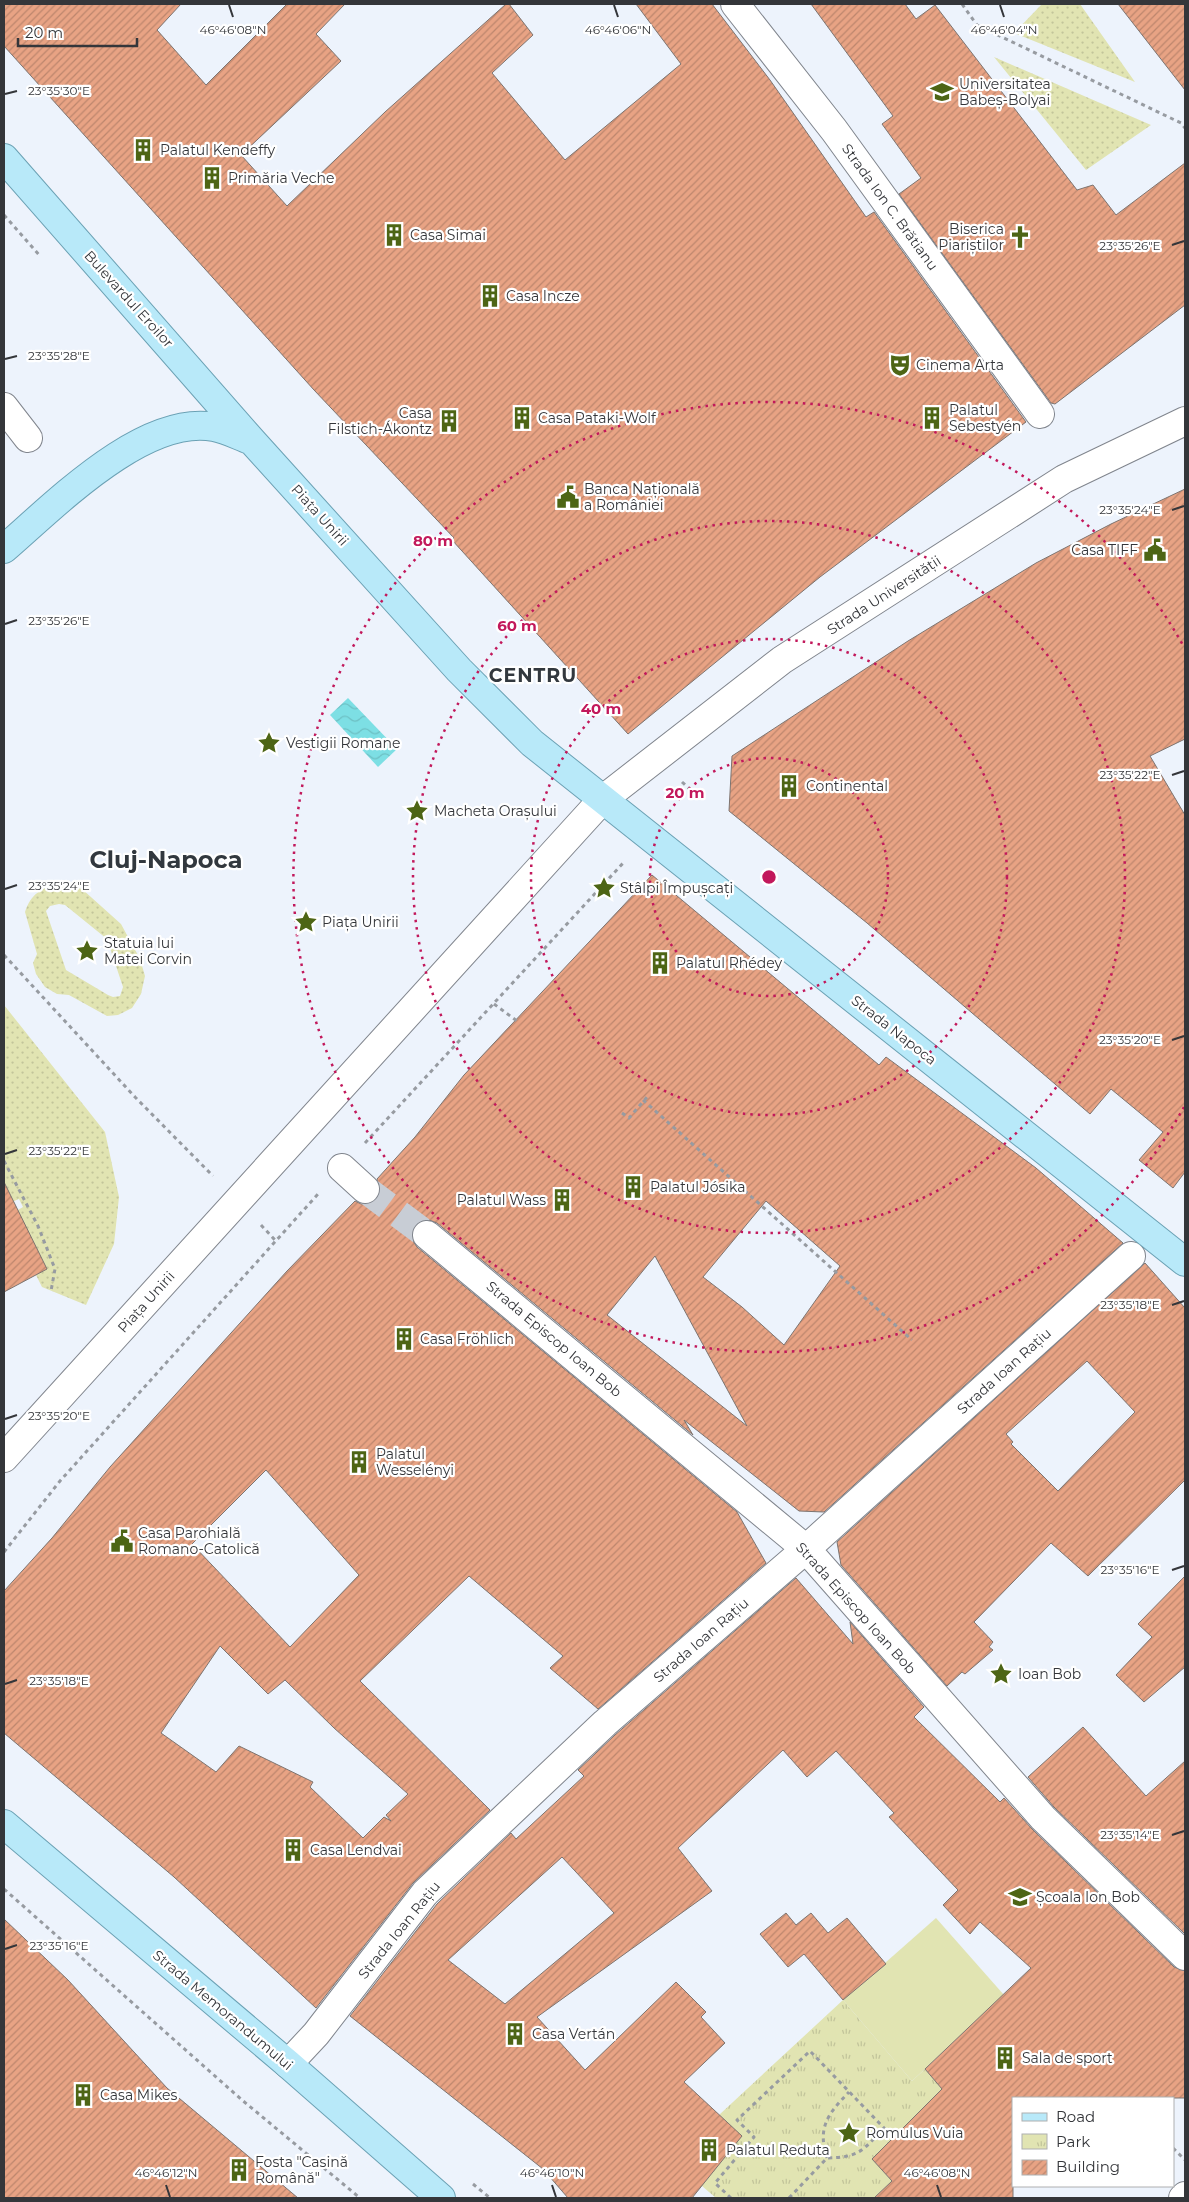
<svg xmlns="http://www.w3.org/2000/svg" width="1189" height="2202" font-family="Montserrat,sans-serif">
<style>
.grass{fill:url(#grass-dots);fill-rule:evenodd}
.park{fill:url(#park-tufts)}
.pitch{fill:#e1e4b2}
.water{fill:url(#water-waves)}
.building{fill:url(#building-hatch);stroke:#7d7470;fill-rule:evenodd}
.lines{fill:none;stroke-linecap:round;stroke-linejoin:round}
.pedestrian-tunnel{stroke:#c8cdd5;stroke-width:28;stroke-dasharray:28 14;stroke-linecap:butt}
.pedestrian-casing{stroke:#80858d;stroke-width:30}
.minor-casing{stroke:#80858d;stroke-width:30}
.primary-casing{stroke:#6ba1b4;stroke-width:30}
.path{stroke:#979ba1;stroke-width:3;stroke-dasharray:4 4;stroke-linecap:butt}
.pedestrian{stroke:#fff;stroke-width:28}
.minor{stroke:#fff;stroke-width:28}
.primary{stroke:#b8e9f9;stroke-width:28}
.ticks{fill:none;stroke:#34363a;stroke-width:2}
.ring{fill:none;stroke:#c2185b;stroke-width:2.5;stroke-dasharray:2.5 5}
.labels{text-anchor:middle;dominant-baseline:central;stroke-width:4.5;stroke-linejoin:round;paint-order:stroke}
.poi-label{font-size:14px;fill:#34363a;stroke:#fff;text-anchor:start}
.street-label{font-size:14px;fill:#34363a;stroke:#fff}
.district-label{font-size:19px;font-weight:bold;letter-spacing:1px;fill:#32383e;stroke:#fff}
.town-label{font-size:24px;font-weight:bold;fill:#32383e;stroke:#fff}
.ticks-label{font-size:12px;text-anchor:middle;fill:#34363a;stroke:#fff;stroke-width:4.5;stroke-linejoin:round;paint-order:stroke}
.centre{fill:#c2185b;stroke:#fff;stroke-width:2.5}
.ring-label{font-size:15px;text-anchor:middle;font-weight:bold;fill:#c2185b;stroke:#fff;stroke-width:4.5;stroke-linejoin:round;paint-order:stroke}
</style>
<defs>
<pattern id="grass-dots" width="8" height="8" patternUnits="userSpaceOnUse" patternTransform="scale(1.25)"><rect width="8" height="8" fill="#e1e4b2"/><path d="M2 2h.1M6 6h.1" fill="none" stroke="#c2c49a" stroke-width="1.8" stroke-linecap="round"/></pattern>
<pattern id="park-tufts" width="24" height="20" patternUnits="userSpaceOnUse" patternTransform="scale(1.25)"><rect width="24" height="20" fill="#e1e4b2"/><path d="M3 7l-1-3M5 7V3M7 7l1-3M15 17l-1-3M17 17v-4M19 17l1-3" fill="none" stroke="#c2c49a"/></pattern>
<pattern id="water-waves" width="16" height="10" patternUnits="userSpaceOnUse" patternTransform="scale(1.25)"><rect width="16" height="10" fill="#7ddfe4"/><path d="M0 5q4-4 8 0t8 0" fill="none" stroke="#6dc0c4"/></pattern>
<pattern id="building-hatch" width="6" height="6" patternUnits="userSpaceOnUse" patternTransform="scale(1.25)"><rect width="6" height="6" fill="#e8a384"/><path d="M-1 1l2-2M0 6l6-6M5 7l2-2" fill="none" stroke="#bd866d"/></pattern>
</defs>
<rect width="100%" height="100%" fill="#edf3fc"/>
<path class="grass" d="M 1042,4 L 1080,4 L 1135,82 L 1014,33 Z
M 994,57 L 1151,125 L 1086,170 Z
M 60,883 L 82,889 L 121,924 L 140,959 L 145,976 L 141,994 L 132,1008 L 118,1015 L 107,1016 L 69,995 L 57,994 L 45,987 L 36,974 L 33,963 L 37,954 L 25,912 C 31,894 41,888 60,883 ZM 59,904 L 65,905 L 107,939 L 123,987 L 120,996 L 113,997 L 108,995 L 66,970 L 46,911 L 50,906 Z
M 4,1005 L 105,1132 L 119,1197 L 114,1244 L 86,1305 L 42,1287 L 36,1275 L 46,1269 L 11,1214 L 23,1207 L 19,1199 L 12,1202 L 7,1192 L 4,1194 Z"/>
<path class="park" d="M 843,2000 L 912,2081 L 925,2069 L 942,2089 L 872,2159 L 892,2181 L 874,2198 L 716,2198 L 702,2186 L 719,2115 Z"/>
<path class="pitch" d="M 936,1918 L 1004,1995 L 912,2081 L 843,2000 Z"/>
<path class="water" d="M 348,698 L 397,749 L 378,767 L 330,715 Z"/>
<path class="building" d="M 4,4 L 181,4 L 157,30 L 206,85 L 287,4 L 345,4 L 316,34 L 341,61 L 241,155 L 287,206 L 385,112 L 506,4 L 509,4 L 533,35 L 492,73 L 565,160 L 681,64 L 636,4 L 712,4 L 770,80 L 866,217 L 874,212 L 1026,422 L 820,577 L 628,734 L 452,540 L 454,538 L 314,390 L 4,46 Z
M 811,4 L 905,4 L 916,19 L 935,5 L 1077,190 L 1093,185 L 1116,215 L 1185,163 L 1185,305 L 1055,404 L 1051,403 L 899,194 L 921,178 L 882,124 L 893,116 Z
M 1118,4 L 1185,4 L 1185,90 Z
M 1185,489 L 1185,739 L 1150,756 L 1185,815 L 1185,1172 L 1173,1188 L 1139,1160 L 1163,1132 L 1111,1089 L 1090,1114 L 867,923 L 729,811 L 732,756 L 908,641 L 1036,563 L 1111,524 Z
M 652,875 L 879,1065 L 886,1057 L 1036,1168 L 1123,1243 L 824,1512 L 799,1511 L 684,1420 L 693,1435 L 437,1223 L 429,1220 L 422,1220 L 415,1225 L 412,1233 L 413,1241 L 417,1247 L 737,1512 L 766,1563 L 598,1709 L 550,1668 L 563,1656 L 469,1576 L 360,1681 L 490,1810 L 413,1883 L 316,2008 L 174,1877 L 4,1733 L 4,1591 L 52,1538 L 110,1467 L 287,1271 L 355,1201 L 361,1204 L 369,1204 L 377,1199 L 380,1192 L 377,1179 L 415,1137 L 464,1075 ZM 766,1201 L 840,1266 L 784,1345 L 742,1307 L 703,1277 ZM 655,1256 L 747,1426 L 607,1315 ZM 266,1470 L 359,1575 L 290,1647 L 192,1544 ZM 220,1646 L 268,1694 L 285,1680 L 334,1728 L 408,1794 L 386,1815 L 391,1821 L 384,1817 L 363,1838 L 310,1787 L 313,1782 L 239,1746 L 216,1772 L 161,1733 Z
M 4,1182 L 47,1269 L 4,1292 Z
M 1145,1263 L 1185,1308 L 1185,1480 L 1088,1576 L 1051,1543 L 974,1622 L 993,1642 L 989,1647 L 993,1650 L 965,1674 L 962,1672 L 947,1686 L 841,1565 L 837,1542 ZM 1087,1361 L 1135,1412 L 1058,1491 L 1011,1444 L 1013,1442 L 1006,1434 Z
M 1185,1576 L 1185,1667 L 1144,1702 L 1116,1675 L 1152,1637 L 1138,1624 Z
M 796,1578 L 853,1644 L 850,1622 L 924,1707 L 914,1717 L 1000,1802 L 1004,1798 L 1032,1829 L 1174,1967 L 1185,1971 L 1185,2098 L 1013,2098 L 1013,2198 L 874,2198 L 892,2181 L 872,2159 L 942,2089 L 925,2069 L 1031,1968 L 980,1922 L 970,1934 L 943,1905 L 958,1890 L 889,1817 L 894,1813 L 836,1751 L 807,1777 L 783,1750 L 678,1848 L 712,1891 L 537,2017 L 585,2070 L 676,1982 L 706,2012 L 701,2017 L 725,2043 L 684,2082 L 742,2136 L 692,2198 L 568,2198 L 543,2169 L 350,2016 L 437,1904 L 511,1833 L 516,1839 L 584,1776 L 578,1770 L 615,1735 ZM 562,1857 L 614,1913 L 505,2004 L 448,1960 Z
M 1083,1727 L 1146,1796 L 1185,1761 L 1185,1934 L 1054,1807 L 1028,1777 Z
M 786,1913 L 796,1925 L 811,1913 L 828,1933 L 847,1918 L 886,1964 L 843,2000 L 804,1954 L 788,1967 L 760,1934 Z
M 4,1919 L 68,1980 L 167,2088 L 298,2198 L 4,2198 Z"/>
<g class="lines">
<path class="pedestrian-tunnel" d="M 365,1189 L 427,1235"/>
<defs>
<path id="pedestrian" d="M 4,407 L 28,438
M 342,1168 L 365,1189
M 427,1235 L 580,1362
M 4,1458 L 602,800 L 782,660 L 1064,479 L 1185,421"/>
<path id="minor" d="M 735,4 L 834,130 L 1040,414
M 580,1362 L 806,1549 L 1043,1818 L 1185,1956
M 288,2064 L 316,2034 L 425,1893 L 605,1723 L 806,1549 L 1131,1256
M 1183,2198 L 1185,2196"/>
<path id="primary" d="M 4,158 L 253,442 L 459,670 L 532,743 L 1185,1262
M 4,549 C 54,506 143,414 214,427 C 226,429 239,436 250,440
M 4,1824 L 288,2064 L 441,2198"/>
</defs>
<use href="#pedestrian" class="pedestrian-casing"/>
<use href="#minor" class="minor-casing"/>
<use href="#primary" class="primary-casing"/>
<path class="path" d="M 962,4 L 977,25 L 1181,123 L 1185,128
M 4,215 L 40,256
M 682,782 L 693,792
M 4,955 L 135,1097 L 213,1176
M 494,1004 L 517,1021
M 643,1100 L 912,1340
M 622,1113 L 629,1118 L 647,1097
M 365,1143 L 625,861
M 4,1161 L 38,1226 L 55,1269 L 51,1291
M 261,1225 L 275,1240
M 4,1552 L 60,1481 L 318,1194
M 4,1889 L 242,2100 L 360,2198
M 1173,2148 L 1185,2160
M 827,2158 C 817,2127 828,2114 849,2092
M 473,2184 L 490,2198
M 731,2198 L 715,2183 L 754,2137 L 737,2120 L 810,2051 L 884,2128 C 862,2151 860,2157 827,2158 L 789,2198"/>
<use href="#pedestrian" class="pedestrian"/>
<use href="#minor" class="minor"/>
<use href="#primary" class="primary"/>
</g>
<path class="ticks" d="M 229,5 L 233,17M 614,5 L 618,17M 1000,5 L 1004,17M 5,94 L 17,91M 1172,245 L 1184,241M 5,359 L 17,356M 1172,510 L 1184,506M 5,624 L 17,620M 1172,775 L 1184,771M 5,889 L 17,885M 1172,1040 L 1184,1036M 5,1154 L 17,1150M 1172,1305 L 1184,1301M 5,1419 L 17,1415M 1172,1570 L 1184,1566M 5,1684 L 17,1680M 1172,1835 L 1184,1831M 5,1949 L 17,1945M 166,2185 L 170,2197M 552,2185 L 556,2197M 937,2185 L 941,2197"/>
<g class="ring">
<circle cx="769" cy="877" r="119"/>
<circle cx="769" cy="877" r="238"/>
<circle cx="769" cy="877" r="356"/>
<path d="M1184 1107A475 475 0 1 1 1184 647"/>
</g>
<defs>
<symbol id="university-bare" viewBox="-9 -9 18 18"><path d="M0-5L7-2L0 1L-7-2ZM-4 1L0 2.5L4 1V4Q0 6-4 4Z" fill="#4d6515" stroke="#fff" stroke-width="2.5" paint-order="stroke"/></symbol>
<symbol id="building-bare" viewBox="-9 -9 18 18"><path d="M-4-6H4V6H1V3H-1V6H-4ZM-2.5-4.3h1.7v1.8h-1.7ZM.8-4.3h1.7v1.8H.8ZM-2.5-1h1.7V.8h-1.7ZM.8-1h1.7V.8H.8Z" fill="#4d6515" stroke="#fff" stroke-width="2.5" paint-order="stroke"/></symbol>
<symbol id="church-bare" viewBox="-9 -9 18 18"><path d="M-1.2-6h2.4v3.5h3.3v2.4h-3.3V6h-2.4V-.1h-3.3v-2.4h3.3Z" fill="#4d6515" stroke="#fff" stroke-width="2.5" paint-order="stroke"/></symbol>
<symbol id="theatre-bare" viewBox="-9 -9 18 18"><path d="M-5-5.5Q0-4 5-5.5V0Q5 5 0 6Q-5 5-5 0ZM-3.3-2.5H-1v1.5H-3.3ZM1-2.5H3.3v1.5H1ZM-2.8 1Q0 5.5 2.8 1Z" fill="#4d6515" stroke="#fff" stroke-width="2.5" paint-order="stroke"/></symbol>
<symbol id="civic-bare" viewBox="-9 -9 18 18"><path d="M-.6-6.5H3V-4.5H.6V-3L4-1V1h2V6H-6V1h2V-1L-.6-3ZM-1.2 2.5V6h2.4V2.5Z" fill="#4d6515" stroke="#fff" stroke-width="2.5" paint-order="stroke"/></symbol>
<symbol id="sight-bare" viewBox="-9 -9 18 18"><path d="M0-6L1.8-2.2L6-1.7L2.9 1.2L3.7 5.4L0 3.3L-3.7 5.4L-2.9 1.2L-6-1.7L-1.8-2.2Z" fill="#4d6515" stroke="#fff" stroke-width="2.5" paint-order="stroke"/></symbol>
<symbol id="school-bare" viewBox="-9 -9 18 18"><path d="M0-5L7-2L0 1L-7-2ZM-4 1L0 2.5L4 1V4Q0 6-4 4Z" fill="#4d6515" stroke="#fff" stroke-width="2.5" paint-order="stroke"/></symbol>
</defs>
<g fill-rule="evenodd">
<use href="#university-bare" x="926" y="76" width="32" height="32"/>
<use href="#building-bare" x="127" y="134" width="32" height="32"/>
<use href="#building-bare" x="196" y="162" width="32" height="32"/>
<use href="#building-bare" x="378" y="219" width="32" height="32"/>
<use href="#church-bare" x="1004" y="221" width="32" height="32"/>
<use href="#building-bare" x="474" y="280" width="32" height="32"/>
<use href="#theatre-bare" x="884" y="349" width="32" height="32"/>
<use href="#building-bare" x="506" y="402" width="32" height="32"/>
<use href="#building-bare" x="916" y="402" width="32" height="32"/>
<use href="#building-bare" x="433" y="405" width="32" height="32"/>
<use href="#civic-bare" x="552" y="481" width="32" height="32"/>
<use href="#civic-bare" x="1139" y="534" width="32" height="32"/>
<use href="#sight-bare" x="253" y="727" width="32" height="32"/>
<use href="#building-bare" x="773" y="770" width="32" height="32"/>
<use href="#sight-bare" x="401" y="795" width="32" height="32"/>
<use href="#sight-bare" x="588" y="872" width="32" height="32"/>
<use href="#sight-bare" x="290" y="906" width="32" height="32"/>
<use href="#sight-bare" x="71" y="935" width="32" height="32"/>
<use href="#building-bare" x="644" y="947" width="32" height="32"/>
<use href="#building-bare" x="617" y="1171" width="32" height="32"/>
<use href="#building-bare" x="546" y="1184" width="32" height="32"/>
<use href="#building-bare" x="388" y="1323" width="32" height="32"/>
<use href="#building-bare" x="343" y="1446" width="32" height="32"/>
<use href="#civic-bare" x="106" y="1525" width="32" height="32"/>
<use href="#sight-bare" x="985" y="1658" width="32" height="32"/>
<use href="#building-bare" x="277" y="1834" width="32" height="32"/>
<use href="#school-bare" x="1004" y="1881" width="32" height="32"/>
<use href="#building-bare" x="499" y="2018" width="32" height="32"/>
<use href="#building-bare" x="989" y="2042" width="32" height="32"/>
<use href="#building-bare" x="67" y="2079" width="32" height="32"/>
<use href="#sight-bare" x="833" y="2117" width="32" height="32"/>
<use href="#building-bare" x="693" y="2134" width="32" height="32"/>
<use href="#building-bare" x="223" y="2154" width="32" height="32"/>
</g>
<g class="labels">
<g class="poi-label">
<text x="959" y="84">Universitatea<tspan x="959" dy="16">Babeș-Bolyai</tspan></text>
<text x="160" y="150">Palatul Kendeffy</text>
<text x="228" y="178">Primăria Veche</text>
<text x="1004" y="229" text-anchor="end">Biserica<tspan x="1004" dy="16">Piariștilor</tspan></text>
<text x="410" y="235">Casa Simai</text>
<text x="506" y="296">Casa Incze</text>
<text x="916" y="365">Cinema Arta</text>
<text x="949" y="410">Palatul<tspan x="949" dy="16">Sebestyén</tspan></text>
<text x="432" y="413" text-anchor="end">Casa<tspan x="432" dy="16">Filstich-Ákontz</tspan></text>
<text x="538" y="418">Casa Pataki-Wolf</text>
<text x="584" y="489">Banca Națională<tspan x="584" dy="16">a României</tspan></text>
<text x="1138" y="550" text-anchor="end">Casa TIFF</text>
<text x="286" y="743">Vestigii Romane</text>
<text x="806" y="786">Continental</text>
<text x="434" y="811">Macheta Orașului</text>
<text x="620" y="888">Stâlpi Împușcați</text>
<text x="322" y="922">Piața Unirii</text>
<text x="104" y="943">Statuia lui<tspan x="104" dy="16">Matei Corvin</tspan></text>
<text x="676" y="963">Palatul Rhédey</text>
<text x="650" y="1187">Palatul Jósika</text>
<text x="546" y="1200" text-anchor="end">Palatul Wass</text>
<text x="420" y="1339">Casa Fröhlich</text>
<text x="376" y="1454">Palatul<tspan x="376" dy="16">Wesselényi</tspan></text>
<text x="138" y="1533">Casa Parohială<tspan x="138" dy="16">Romano-Catolică</tspan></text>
<text x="1018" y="1674">Ioan Bob</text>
<text x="310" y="1850">Casa Lendvai</text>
<text x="1036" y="1897">Școala Ion Bob</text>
<text x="532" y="2034">Casa Vertán</text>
<text x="1022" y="2058">Sala de sport</text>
<text x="100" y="2095">Casa Mikes</text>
<text x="866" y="2133">Romulus Vuia</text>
<text x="726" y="2150">Palatul Reduta</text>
<text x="255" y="2162">Fosta "Casină<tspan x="255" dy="16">Română"</tspan></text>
</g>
<g class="street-label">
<text transform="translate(890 207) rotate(54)">Strada Ion C. Brătianu</text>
<text transform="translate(129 299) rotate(48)">Bulevardul Eroilor</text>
<text transform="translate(320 515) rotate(48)">Piața Unirii</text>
<text transform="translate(884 595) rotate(-33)">Strada Universității</text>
<text transform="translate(894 1030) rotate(38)">Strada Napoca</text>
<text transform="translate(146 1302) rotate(-48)">Piața Unirii</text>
<text transform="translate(554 1339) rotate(40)">Strada Episcop Ioan Bob</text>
<text transform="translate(1004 1371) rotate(-42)">Strada Ioan Rațiu</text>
<text transform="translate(856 1608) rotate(48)">Strada Episcop Ioan Bob</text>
<text transform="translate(701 1640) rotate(-41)">Strada Ioan Rațiu</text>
<text transform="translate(399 1930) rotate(-51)">Strada Ioan Rațiu</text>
<text transform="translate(223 2010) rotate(40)">Strada Memorandumului</text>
</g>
<g class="district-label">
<text x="533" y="675">CENTRU</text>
</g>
<g class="town-label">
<text x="166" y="859">Cluj-Napoca</text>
</g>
</g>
<g class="ticks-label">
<text x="233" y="34">46°46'08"N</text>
<text x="618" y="34">46°46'06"N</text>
<text x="1004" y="34">46°46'04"N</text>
<text x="59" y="95">23°35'30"E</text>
<text x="1130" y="250">23°35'26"E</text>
<text x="59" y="360">23°35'28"E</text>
<text x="1130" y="514">23°35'24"E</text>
<text x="59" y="625">23°35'26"E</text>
<text x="1130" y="779">23°35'22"E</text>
<text x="59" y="890">23°35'24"E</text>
<text x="1130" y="1044">23°35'20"E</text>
<text x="59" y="1155">23°35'22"E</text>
<text x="1130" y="1309">23°35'18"E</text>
<text x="59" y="1420">23°35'20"E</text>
<text x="1130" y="1574">23°35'16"E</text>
<text x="59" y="1685">23°35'18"E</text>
<text x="1130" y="1839">23°35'14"E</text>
<text x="59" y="1950">23°35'16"E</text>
<text x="166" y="2177">46°46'12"N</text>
<text x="552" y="2177">46°46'10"N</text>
<text x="937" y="2177">46°46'08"N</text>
</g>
<circle cx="769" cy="877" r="8" class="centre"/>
<g class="ring-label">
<text x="433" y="546">80 m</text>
<text x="517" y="631">60 m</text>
<text x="601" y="714">40 m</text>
<text x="685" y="798">20 m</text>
</g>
<rect width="1189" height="2202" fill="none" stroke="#34363a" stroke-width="10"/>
<rect x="1012" y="2097" width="162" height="90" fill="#ffffff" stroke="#aeafb0"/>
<rect x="1022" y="2113" width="25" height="8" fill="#b8e9f9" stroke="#aeafb0"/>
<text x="1056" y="2122" font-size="15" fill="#34363a">Road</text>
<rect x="1022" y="2134" width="25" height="15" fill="url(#park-tufts)" stroke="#aeafb0"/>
<text x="1056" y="2147" font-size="15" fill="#34363a">Park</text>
<rect x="1022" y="2160" width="25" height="15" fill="url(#building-hatch)" stroke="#aeafb0"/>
<text x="1056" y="2172" font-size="15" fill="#34363a">Building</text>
<path d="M18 38v8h119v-8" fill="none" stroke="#34363a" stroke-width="2.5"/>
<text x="25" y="38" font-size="15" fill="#34363a" stroke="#ffffff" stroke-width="4" paint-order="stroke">20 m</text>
</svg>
